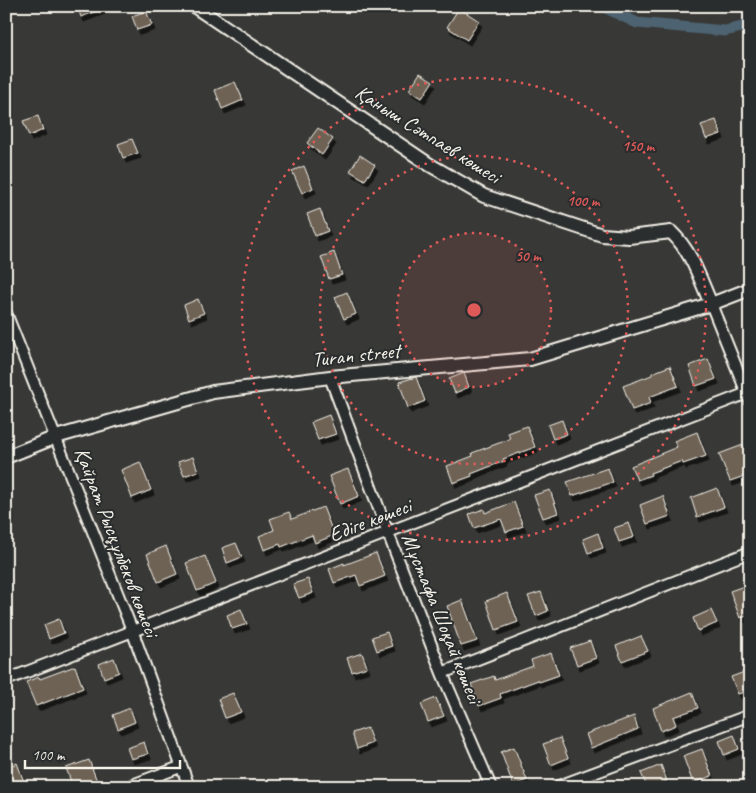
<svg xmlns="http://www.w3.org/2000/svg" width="756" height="793" font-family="Caveat,sans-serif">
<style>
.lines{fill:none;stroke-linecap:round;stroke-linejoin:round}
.canal{stroke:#4d6371;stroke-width:11}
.building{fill:#6e6255;stroke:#f4f1e8;filter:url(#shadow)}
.minor-casing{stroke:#f4f1e8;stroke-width:14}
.tertiary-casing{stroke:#f4f1e8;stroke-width:16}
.minor{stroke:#2a2d2e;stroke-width:10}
.tertiary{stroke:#2a2d2e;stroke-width:12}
.ring{fill:none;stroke:#de5a58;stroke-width:2.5;stroke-dasharray:2.5 5}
.labels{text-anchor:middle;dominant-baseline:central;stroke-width:4;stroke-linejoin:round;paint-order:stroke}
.street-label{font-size:21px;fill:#f4f1e8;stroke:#2a2d2e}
.centre{fill:#de5a58;stroke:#2a2d2e;stroke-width:2.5}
.ring-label{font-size:15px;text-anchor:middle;font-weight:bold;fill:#de5a58;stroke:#2a2d2e;stroke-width:4;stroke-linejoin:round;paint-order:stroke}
</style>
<defs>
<filter id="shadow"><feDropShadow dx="3" dy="5" stdDeviation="0" flood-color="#0009"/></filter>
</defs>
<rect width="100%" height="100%" fill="#383836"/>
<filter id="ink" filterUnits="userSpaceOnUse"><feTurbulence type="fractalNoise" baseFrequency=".02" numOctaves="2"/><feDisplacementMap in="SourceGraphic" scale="10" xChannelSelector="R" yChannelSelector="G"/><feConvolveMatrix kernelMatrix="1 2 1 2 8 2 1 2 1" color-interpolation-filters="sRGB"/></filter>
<g filter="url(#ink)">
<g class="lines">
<path class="canal" d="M 602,6 L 637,23 L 725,31 L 750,25"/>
</g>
<path class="building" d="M 77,6 L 107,6 L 107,7 L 81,17 Z
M 459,8 L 479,21 L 467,40 L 447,27 Z
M 146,11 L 152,25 L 137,30 L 132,16 Z
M 420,73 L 433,81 L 422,98 L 409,90 Z
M 235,82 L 243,100 L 222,109 L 215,90 Z
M 38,116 L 43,130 L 29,136 L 23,121 Z
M 716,120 L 721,134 L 706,139 L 701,125 Z
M 318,128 L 333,139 L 322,155 L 307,143 Z
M 132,139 L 138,153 L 123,158 L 118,144 Z
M 360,155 L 375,165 L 365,180 L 350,171 Z
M 304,166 L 313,188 L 302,193 L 292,171 Z
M 320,209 L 328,231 L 315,236 L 307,214 Z
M 334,252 L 342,275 L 329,279 L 321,257 Z
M 347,292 L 356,314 L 344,319 L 335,297 Z
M 198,299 L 204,313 L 189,319 L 184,305 Z
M 708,359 L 716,379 L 696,386 L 689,366 Z
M 670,366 L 678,386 L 649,397 L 651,403 L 632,410 L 623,386 L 652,375 L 652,373 Z
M 464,373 L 469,387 L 455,393 L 449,379 Z
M 416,377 L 425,401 L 408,408 L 399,382 Z
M 329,415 L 336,434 L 318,440 L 311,422 Z
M 562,420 L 567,434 L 553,439 L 548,425 Z
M 527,426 L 535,447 L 503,459 L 504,461 L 471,474 L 472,476 L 453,483 L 447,466 L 473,456 L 472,453 L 510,439 L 508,433 Z
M 697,432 L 706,456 L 683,464 L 682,461 L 650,473 L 651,475 L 637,480 L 631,466 L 677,447 L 674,441 Z
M 743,445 L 750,462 L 750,474 L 730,481 L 719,454 Z
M 193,457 L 198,471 L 184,476 L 178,462 Z
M 140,462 L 151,490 L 132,498 L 121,470 Z
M 608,468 L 613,482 L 572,496 L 567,482 Z
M 348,469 L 359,496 L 340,504 L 329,476 Z
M 717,488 L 724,507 L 697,517 L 691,498 Z
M 550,490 L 558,513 L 543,518 L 534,495 Z
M 663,496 L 670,516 L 647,524 L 640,505 Z
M 514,502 L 523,526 L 506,532 L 501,519 L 474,528 L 469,514 L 484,509 L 485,513 Z
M 323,507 L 334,535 L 315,543 L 312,535 L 281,547 L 280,544 L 264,550 L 259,536 L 274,530 L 270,519 L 289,512 L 292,519 Z
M 629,523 L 634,537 L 619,542 L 614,528 Z
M 598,533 L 603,548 L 588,553 L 583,539 Z
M 236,543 L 242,557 L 227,563 L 222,548 Z
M 166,546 L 177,574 L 158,582 L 147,554 Z
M 376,553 L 385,576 L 360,586 L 356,575 L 334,583 L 329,569 L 344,563 L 344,565 Z
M 205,556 L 216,583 L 197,591 L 186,563 Z
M 308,579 L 313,593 L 299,598 L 293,584 Z
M 750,584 L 750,615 L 740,618 L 730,591 Z
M 541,592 L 548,611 L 536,616 L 528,596 Z
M 507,593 L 518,622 L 496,630 L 486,601 Z
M 462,600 L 477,641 L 461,646 L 447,606 Z
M 241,609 L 247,624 L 232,629 L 227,615 Z
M 711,610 L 717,623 L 698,631 L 693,618 Z
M 59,619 L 64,633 L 49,639 L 44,625 Z
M 387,632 L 392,646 L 377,651 L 372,637 Z
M 641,636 L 648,651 L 622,661 L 616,646 Z
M 590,641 L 596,658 L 577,665 L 570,648 Z
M 362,653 L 367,667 L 352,672 L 347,658 Z
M 551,653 L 559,675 L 539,682 L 538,680 L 500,694 L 501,698 L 479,706 L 471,684 L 494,676 L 495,680 L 533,666 L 531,660 Z
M 114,658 L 119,672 L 104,678 L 99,664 Z
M 75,666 L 83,688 L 36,706 L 26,682 L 39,677 L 40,679 Z
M 750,670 L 750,690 L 738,694 L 731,677 Z
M 692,692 L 698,708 L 673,717 L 676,725 L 661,731 L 653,708 Z
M 233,693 L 241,712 L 225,718 L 218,699 Z
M 436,698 L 444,716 L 428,722 L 421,704 Z
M 130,708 L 135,722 L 118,729 L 113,715 Z
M 634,716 L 638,729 L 591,748 L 586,734 Z
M 367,728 L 373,743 L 357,749 L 352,733 Z
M 734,735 L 739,749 L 724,755 L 719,741 Z
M 560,738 L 568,758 L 551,765 L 543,744 Z
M 144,742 L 148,754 L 131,759 L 127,748 Z
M 514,747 L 527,780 L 513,785 L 501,752 Z
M 702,749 L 712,776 L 693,783 L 683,756 Z
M 89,760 L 97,781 L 82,787 L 73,787 L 66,768 Z
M 17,763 L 24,782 L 8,787 L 6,781 L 6,768 Z
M 661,765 L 667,781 L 651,787 L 647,787 L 641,773 Z"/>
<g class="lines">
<defs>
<path id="minor" d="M 711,304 L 750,401
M 6,313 L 132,630 L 189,787
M 330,377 L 388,533 L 442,673 L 491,787
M 442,673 L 750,552
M 6,680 L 750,392
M 127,787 L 180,767
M 556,787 L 750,715"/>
<path id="tertiary" d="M 194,6 L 430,165 L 484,196 L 602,235 L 629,237 L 671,232 C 692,252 700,279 711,304
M 6,457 L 56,437 L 213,392 L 330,377 L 530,359 L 711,304 L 750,289"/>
</defs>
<use href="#minor" class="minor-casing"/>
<use href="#tertiary" class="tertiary-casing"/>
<use href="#minor" class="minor"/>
<use href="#tertiary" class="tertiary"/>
</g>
</g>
<circle cx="474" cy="310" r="77" fill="#de5a58" fill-opacity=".12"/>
<g class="ring">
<circle cx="474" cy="310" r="77"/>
<circle cx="474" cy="310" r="154"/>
<circle cx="474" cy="310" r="232"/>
</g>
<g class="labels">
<g class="street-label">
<text transform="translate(428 134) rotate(32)">Қаныш Сәтпаев көшесі</text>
<text transform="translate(356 355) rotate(-6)">Turan street</text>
<text transform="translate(370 520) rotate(-21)">Едіге көшесі</text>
<text transform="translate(117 542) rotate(69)">Қайрат Рысқұлбеков көшесі</text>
<text transform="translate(442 618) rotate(68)">Мұстафа Шоқай көшесі</text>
</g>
</g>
<circle cx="474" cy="310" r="8" class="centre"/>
<g class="ring-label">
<text x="638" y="151">150 m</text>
<text x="583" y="206">100 m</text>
<text x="528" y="261">50 m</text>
</g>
<rect width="756" height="793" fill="none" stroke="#2a2d2e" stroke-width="25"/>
<rect x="12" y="12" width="731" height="768" fill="none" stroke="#f4f1e8" stroke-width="2" filter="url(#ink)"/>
<path d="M25 760v8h155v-8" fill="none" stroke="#f4f1e8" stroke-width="2.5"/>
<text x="32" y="760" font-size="15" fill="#f4f1e8" stroke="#2a2d2e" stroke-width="4" paint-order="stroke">100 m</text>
</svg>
